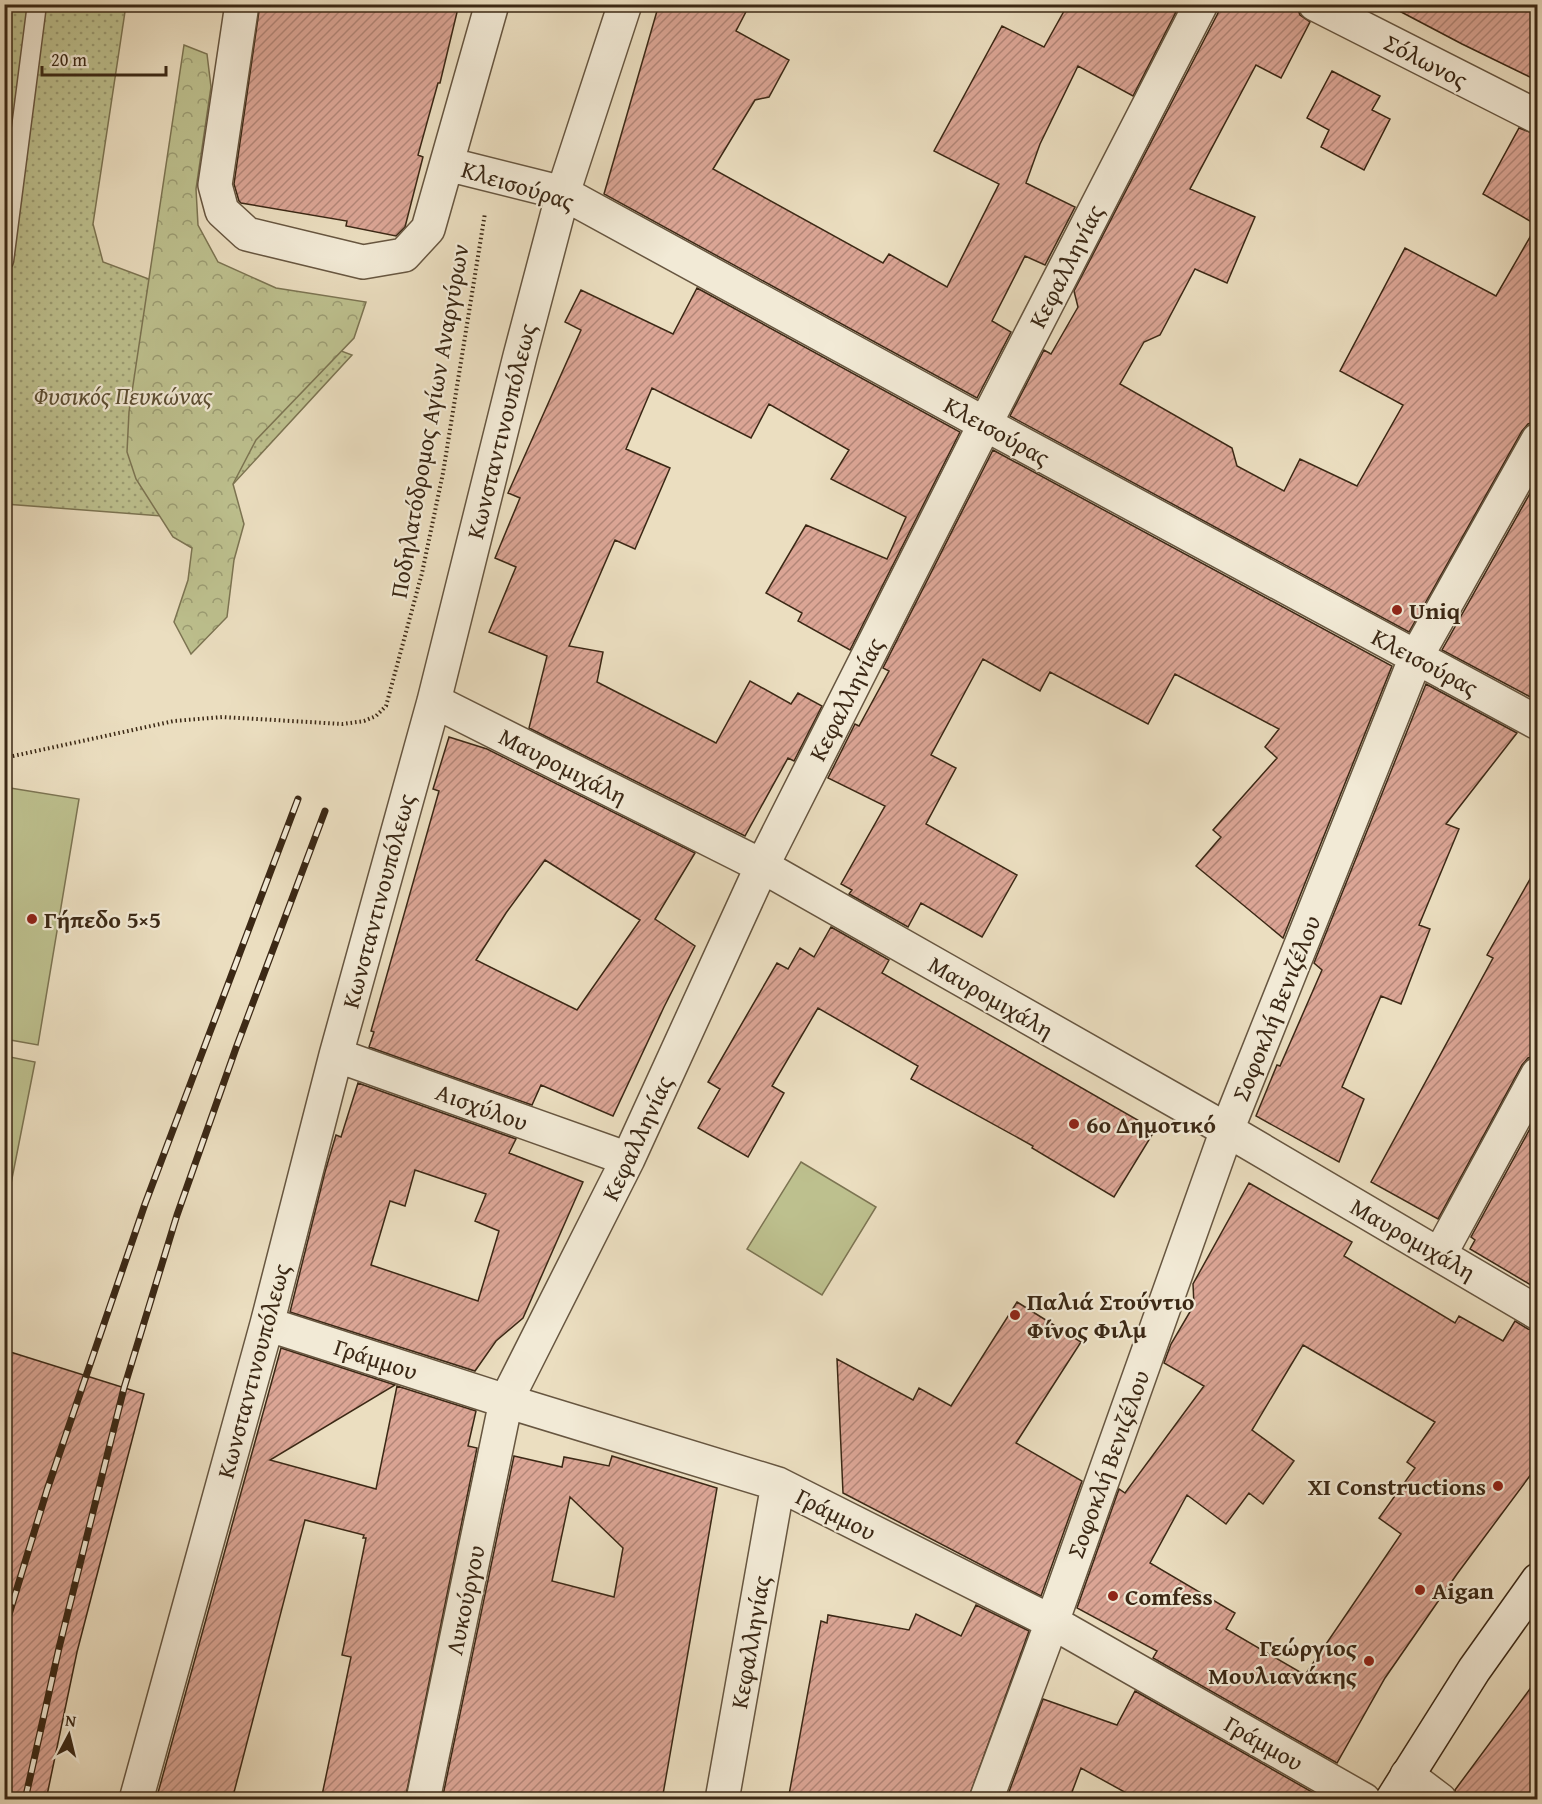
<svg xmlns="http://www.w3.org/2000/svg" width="1542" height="1804" font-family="'Gentium Book Plus',serif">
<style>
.green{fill:url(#green-dots);stroke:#7c7452;stroke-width:1.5}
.forest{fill:url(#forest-crowns);stroke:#7c7452;stroke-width:1.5}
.pitch{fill:#bdc08e;stroke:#7c7452;stroke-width:1.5}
.building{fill:url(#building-hatch);stroke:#3b2815;stroke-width:1.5;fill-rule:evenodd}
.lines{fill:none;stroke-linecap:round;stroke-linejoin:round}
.lane-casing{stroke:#675640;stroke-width:21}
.street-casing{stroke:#675640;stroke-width:36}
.secondary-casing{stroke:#3b2815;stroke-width:36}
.path{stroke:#3b2815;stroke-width:4;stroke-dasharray:1.5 3;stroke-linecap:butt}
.lane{stroke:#f2ead6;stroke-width:18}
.street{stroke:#f2ead6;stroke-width:33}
.secondary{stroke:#f2ead6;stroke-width:33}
.rail-casing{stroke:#3b2815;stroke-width:7}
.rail{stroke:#f2ead6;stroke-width:4.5;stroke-dasharray:14;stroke-linecap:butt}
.poi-dot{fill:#8f2418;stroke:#f2ead6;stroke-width:2}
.labels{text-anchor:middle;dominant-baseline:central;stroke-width:4.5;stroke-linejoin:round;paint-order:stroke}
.street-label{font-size:24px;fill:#3b2815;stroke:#f2ead6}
.park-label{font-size:24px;font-style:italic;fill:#5c4e33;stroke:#f2ead6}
.poi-label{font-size:24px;font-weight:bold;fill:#3b2815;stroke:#f2ead6;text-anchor:start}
</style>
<defs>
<pattern id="green-dots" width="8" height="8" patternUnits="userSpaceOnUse" patternTransform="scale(1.5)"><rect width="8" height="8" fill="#bdc08e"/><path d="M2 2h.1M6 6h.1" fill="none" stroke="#9b9c73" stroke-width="1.8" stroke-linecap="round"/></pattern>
<pattern id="forest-crowns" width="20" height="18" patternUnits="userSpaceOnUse" patternTransform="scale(1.5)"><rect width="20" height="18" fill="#bdc08e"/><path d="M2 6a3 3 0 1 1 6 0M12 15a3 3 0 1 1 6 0" fill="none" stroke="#9b9c73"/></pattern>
<pattern id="building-hatch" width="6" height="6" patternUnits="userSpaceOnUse" patternTransform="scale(1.5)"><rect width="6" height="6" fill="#dba595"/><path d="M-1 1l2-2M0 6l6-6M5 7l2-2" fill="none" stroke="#b38678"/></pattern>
</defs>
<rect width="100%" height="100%" fill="#ebdec0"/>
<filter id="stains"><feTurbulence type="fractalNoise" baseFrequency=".00333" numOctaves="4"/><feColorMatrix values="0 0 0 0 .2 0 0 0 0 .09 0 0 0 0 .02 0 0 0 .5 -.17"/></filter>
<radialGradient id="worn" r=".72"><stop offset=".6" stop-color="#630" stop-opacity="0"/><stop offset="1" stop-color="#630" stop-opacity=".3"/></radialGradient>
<path class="green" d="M 4,5 L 126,5 L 93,224 L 103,262 L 352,355 L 201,519 L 5,504 Z"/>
<path class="forest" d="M 184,45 L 207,54 L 211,87 L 196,189 L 198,225 L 218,262 L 276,288 L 366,302 L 354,338 L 256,440 L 233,484 L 244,524 L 234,560 L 227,617 L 191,654 L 174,622 L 188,580 L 192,548 L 173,537 L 136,479 L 127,452 L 129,412 Z"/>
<path class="pitch" d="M 4,787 L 79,799 L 38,1045 L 5,1039 Z
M 5,1056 L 35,1062 L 5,1214 L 4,1056 Z
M 801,1162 L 876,1207 L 822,1295 L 747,1249 Z"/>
<path class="building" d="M 260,4 L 459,4 L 440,83 L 438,83 L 418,155 L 423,157 L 405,227 L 396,236 L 346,226 L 347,221 L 241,203 L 239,201 L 234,184 Z
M 659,4 L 750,4 L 736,31 L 789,60 L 769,97 L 755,100 L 713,169 L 883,263 L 889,254 L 947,287 L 999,184 L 934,151 L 1002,26 L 1044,47 L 1068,4 L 1180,4 L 1133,96 L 1078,66 L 1040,144 L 1026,183 L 1075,207 L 1045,265 L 1025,256 L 992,321 L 1011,332 L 977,398 L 604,194 Z
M 1220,4 L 1296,4 L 1300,15 L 1310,22 L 1281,78 L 1256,65 L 1190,189 L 1255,217 L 1227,283 L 1195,269 L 1160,335 L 1144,342 L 1120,384 L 1232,448 L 1237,466 L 1284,491 L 1300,459 L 1357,486 L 1403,405 L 1340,371 L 1405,248 L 1496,296 L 1537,225 L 1483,194 L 1519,128 L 1538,135 L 1538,421 L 1528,424 L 1522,431 L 1409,632 L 1010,416 L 1044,350 L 1051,354 L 1078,307 L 1074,291 L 1218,13 Z
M 1386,4 L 1538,4 L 1538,81 L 1462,44 Z
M 1332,71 L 1380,96 L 1372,110 L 1390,119 L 1364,170 L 1321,147 L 1329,130 L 1307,118 Z
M 697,288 L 960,432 L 850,650 L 798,621 L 802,613 L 766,593 L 806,525 L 887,559 L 906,517 L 831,479 L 849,450 L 769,404 L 751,438 L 652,388 L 626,449 L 670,468 L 635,549 L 615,540 L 569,646 L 603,652 L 597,682 L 716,743 L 750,681 L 791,704 L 798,693 L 822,706 L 794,761 L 788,758 L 745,836 L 529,728 L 547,656 L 489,632 L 516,567 L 495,558 L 520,498 L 508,493 L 581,330 L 565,322 L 581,290 L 673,334 Z
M 993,450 L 1392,666 L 1283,938 L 1196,866 L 1221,837 L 1213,830 L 1277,758 L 1265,747 L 1279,729 L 1175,674 L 1148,724 L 1050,672 L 1040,691 L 983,659 L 931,755 L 956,768 L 926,824 L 1017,875 L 982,937 L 921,903 L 908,927 L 849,894 L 852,890 L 841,884 L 885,806 L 828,778 L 855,724 L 859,726 L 889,671 L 883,668 Z
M 1538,479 L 1538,701 L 1442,650 Z
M 1426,684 L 1517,733 L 1446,824 L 1459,829 L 1419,925 L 1430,929 L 1401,1004 L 1381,996 L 1342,1087 L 1364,1099 L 1339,1162 L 1256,1116 L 1277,1065 L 1280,1066 L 1322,970 L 1314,963 Z
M 449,737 L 487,749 L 695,853 L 655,919 L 695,946 L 664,1007 L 613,1116 L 541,1085 L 532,1105 L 369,1047 L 374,1032 L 371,1031 L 439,791 L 433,789 ZM 545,860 L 640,920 L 577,1010 L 476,960 L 506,913 Z
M 1538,865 L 1538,1055 L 1528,1058 L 1522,1065 L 1438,1219 L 1371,1182 L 1493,958 L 1487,955 Z
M 831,927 L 889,960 L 882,973 L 1155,1130 L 1114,1197 L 1032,1148 L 1033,1146 L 911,1079 L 918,1066 L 818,1008 L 772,1086 L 784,1093 L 748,1157 L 698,1128 L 720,1089 L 708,1082 L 777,963 L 788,969 L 800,948 L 814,957 Z
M 358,1083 L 516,1139 L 509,1153 L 583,1182 L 523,1318 L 496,1341 L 475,1371 L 290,1312 L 325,1172 L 336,1135 L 341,1137 ZM 415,1170 L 486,1194 L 475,1221 L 499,1231 L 478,1301 L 371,1265 L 390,1201 L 405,1206 Z
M 1538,1114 L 1538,1291 L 1535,1290 L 1536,1288 L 1470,1249 L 1475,1240 L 1471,1237 Z
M 1249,1183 L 1352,1242 L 1344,1256 L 1455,1323 L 1459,1316 L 1503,1341 L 1515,1321 L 1528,1329 L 1538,1332 L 1538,1465 L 1457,1574 L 1385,1678 L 1337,1763 L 1153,1658 L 1157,1651 L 1077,1608 L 1119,1489 L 1125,1493 L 1204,1386 L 1164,1363 L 1171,1344 L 1194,1305 L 1193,1284 ZM 1303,1345 L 1435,1422 L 1407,1462 L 1415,1468 L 1379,1518 L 1401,1534 L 1305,1675 L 1226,1629 L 1235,1613 L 1150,1563 L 1187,1495 L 1226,1524 L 1249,1493 L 1263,1504 L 1294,1461 L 1252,1430 Z
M 1017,1302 L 1081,1342 L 1016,1443 L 1082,1481 L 1041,1596 L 843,1493 L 837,1359 L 913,1400 L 919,1388 L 951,1406 Z
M 281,1348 L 395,1385 L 270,1460 L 376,1489 L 397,1386 L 476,1411 L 468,1446 L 477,1448 L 405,1800 L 321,1800 L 351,1657 L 342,1655 L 366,1538 L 363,1538 L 364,1535 L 305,1520 L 232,1800 L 156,1800 Z
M 4,1350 L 144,1394 L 77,1652 L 46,1800 L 4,1800 Z
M 514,1456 L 562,1467 L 564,1457 L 609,1466 L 612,1456 L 717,1488 L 662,1800 L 442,1800 ZM 570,1497 L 623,1548 L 614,1597 L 552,1581 Z
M 976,1605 L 1029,1631 L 968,1800 L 788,1800 L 821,1621 L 827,1623 L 828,1615 L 909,1630 L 916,1614 L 961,1636 Z
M 1538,1678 L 1538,1800 L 1458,1800 L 1455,1790 Z
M 1135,1691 L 1319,1796 L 1317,1800 L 1139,1800 L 1081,1768 L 1069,1800 L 1006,1800 L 1043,1699 L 1117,1725 Z"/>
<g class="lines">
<defs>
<path id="lane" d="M 4,261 L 37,4"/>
<path id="street" d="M 242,4 L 215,185 L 222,211 L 247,234 L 363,262 L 404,255 L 428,229 L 492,4
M 1315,4 L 1538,117
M 447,164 L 563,193 L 985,424 L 1538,723
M 434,701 L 762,866 L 1227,1130 L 1538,1313
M 336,1055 L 628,1159
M 1440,1254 L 1538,1074
M 267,1324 L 506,1401 L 778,1484 L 1052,1622 L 1364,1800
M 1407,1775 L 1440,1800
M 136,1800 L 267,1324 L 336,1055 L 434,701 L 520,356 L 563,193 L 625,4
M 423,1800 L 506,1401 L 628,1159 L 762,866 L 985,424 L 1201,4
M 722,1800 L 778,1484
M 986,1800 L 1052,1622 L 1227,1130 L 1416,657 L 1538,440"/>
<path id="secondary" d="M 1392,1800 L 1474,1670 L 1538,1580"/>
</defs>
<use href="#lane" class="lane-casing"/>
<use href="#street" class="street-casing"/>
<use href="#secondary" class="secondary-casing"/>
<path class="path" d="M 4,758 L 174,721 L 222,717 L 343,724 L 364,721 L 376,716 L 386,706 L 422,573 L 443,473 L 485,213"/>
<use href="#lane" class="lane"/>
<use href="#street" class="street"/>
<use href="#secondary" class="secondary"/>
<defs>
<path id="rail" d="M 4,1631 L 47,1490 L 145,1204 L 298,799
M 25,1800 L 59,1648 L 124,1388 L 177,1215 L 236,1048 L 325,811"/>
</defs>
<use href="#rail" class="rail-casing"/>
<use href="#rail" class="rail"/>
</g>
<g class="poi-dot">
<circle cx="1397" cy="610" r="6"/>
<circle cx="32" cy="919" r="6"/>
<circle cx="1074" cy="1124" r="6"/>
<circle cx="1015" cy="1315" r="6"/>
<circle cx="1498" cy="1486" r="6"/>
<circle cx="1420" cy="1590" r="6"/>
<circle cx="1113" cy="1596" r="6"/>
<circle cx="1369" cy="1661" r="6"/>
</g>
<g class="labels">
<g class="street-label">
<text transform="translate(1426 61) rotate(27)">Σόλωνος</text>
<text transform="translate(518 185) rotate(17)">Κλεισούρας</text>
<text transform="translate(1066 266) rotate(-63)">Κεφαλληνίας</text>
<text transform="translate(429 421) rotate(-80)">Ποδηλατόδρομος Αγίων Αναργύρων</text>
<text transform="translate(501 431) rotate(-76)">Κωνσταντινουπόλεως</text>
<text transform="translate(997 431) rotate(29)">Κλεισούρας</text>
<text transform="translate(1425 662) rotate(28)">Κλεισούρας</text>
<text transform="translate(846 699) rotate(-63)">Κεφαλληνίας</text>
<text transform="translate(563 766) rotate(27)">Μαυρομιχάλη</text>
<text transform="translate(378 901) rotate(-75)">Κωνσταντινουπόλεως</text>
<text transform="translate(991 997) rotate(30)">Μαυρομιχάλη</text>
<text transform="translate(1276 1008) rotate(-68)">Σοφοκλή Βενιζέλου</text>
<text transform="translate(482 1107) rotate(20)">Αισχύλου</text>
<text transform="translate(637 1138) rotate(-65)">Κεφαλληνίας</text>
<text transform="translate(1413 1239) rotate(30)">Μαυρομιχάλη</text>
<text transform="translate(376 1359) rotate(18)">Γράμμου</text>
<text transform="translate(253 1371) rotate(-75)">Κωνσταντινουπόλεως</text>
<text transform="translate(1108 1464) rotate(-70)">Σοφοκλή Βενιζέλου</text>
<text transform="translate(836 1514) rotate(27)">Γράμμου</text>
<text transform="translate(465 1600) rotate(-78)">Λυκούργου</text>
<text transform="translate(750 1642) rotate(-80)">Κεφαλληνίας</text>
<text transform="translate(1264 1743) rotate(30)">Γράμμου</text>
</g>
<g class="park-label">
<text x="123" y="395">Φυσικός Πευκώνας</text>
</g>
<g class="poi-label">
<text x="1409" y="610">Uniq</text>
<text x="44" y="919">Γήπεδο 5×5</text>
<text x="1086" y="1124">6ο Δημοτικό</text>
<text x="1027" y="1301">Παλιά Στούντιο<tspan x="1027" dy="28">Φίνος Φιλμ</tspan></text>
<text x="1486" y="1486" text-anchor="end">XI Constructions</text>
<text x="1432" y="1590">Aigan</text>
<text x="1125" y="1596">Comfess</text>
<text x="1357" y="1647" text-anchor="end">Γεώργιος<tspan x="1357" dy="28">Μουλιανάκης</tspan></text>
</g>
</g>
<rect width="1542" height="1804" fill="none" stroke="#ebdec0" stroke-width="24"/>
<rect x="6" y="6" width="1530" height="1792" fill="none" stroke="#3b2815" stroke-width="3"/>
<rect x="12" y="12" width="1518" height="1780" fill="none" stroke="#3b2815" stroke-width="1.5"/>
<g transform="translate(69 1735) rotate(7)" stroke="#f2ead6" stroke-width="4.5" paint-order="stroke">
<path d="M0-4.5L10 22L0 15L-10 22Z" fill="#3b2815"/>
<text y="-9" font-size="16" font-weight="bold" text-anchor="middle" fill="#3b2815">N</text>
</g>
<path d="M42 66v9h124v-9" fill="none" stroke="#3b2815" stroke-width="3"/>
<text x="51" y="66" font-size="18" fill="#3b2815" stroke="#f2ead6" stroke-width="4.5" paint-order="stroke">20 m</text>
<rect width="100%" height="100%" filter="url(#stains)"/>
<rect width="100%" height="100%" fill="url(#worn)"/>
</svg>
